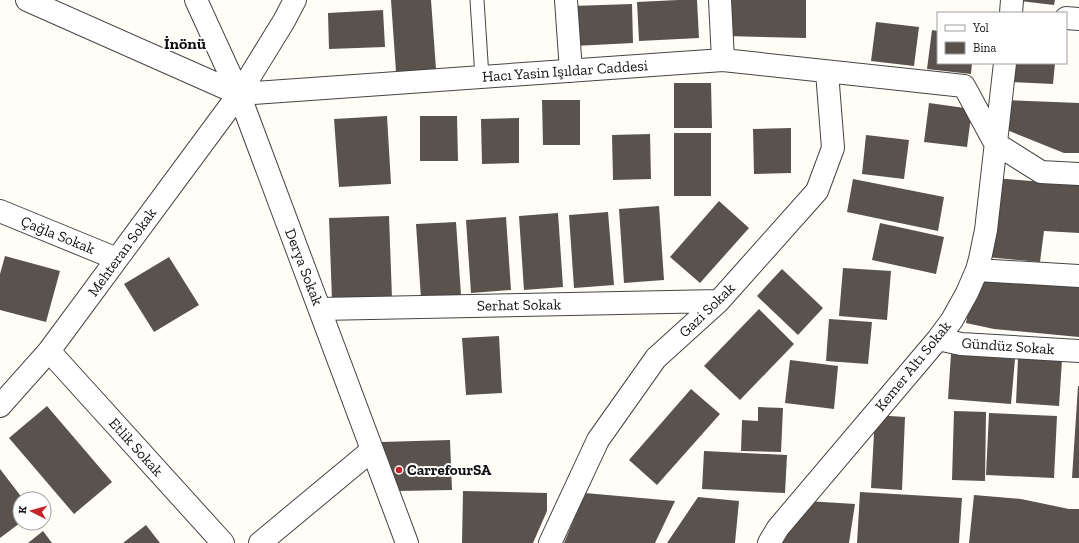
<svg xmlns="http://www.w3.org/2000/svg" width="1079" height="543" font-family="'Zilla Slab',serif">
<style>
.building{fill:#5a524d}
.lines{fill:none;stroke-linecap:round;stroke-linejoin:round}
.lane-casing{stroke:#444;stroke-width:15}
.street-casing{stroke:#444;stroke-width:24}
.lane{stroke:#fff;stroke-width:13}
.street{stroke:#fff;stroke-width:22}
.poi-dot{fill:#c4262e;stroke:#fff;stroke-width:1.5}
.labels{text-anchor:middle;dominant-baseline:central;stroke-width:4;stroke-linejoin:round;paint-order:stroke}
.street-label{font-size:15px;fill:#111;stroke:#fff}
.poi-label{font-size:15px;font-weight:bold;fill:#111;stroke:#fff;text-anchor:start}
.neighbourhood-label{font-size:16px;font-weight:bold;fill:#111;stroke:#fff}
</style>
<rect width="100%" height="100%" fill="#fffdf5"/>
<path class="building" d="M 391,0 L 431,0 L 436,69 L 396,72 Z
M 678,0 L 697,0 L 699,38 L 639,41 L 637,2 Z
M 726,0 L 806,0 L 806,38 L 726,36 Z
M 1020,0 L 1055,0 L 1054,5 L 1020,1 Z
M 632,4 L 633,43 L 574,46 L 572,6 Z
M 383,10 L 385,47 L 329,49 L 328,13 Z
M 876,22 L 919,27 L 914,66 L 871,61 Z
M 932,30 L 938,31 L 938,63 L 972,63 L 971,74 L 927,69 Z
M 1013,63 L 1055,63 L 1053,84 L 1012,82 Z
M 674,83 L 711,83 L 712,128 L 674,128 Z
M 542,100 L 580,100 L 580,145 L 543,145 Z
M 1005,100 L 1079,103 L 1079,153 L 1064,153 L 1002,128 Z
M 929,103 L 972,109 L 967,147 L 924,142 Z
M 387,116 L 391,184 L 339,187 L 334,119 Z
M 420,116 L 457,116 L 458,161 L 420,161 Z
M 519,118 L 519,163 L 482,164 L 481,119 Z
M 791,128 L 791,173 L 754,174 L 753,129 Z
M 674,133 L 711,133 L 711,196 L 674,196 Z
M 650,134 L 651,179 L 613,180 L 612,135 Z
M 866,135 L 909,140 L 904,179 L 862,174 Z
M 995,178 L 1079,185 L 1079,233 L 1044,231 L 1040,262 L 986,257 Z
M 853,179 L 944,197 L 938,231 L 847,212 Z
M 719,201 L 749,228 L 700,283 L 670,257 Z
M 659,206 L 664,280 L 624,283 L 619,209 Z
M 608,212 L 614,285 L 574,288 L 569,215 Z
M 558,213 L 563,287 L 524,290 L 519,216 Z
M 389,216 L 392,298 L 332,300 L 329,218 Z
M 506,217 L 511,290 L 471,293 L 466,220 Z
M 456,222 L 461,295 L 421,298 L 416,224 Z
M 880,223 L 944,237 L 936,274 L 872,260 Z
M 5,256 L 60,271 L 46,322 L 0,310 L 0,274 Z
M 169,257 L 199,305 L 154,332 L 124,284 Z
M 843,268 L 891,271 L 887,320 L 839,316 Z
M 782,269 L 823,308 L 798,335 L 757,296 Z
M 975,274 L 1079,282 L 1079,337 L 994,329 L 966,323 Z
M 759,309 L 794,344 L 740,400 L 704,366 Z
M 829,319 L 872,322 L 868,364 L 826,361 Z
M 499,336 L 502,393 L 466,395 L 462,338 Z
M 951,354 L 1015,359 L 1011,404 L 948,399 Z
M 1018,358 L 1062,360 L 1059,406 L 1016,403 Z
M 790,360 L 838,366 L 834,409 L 785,403 Z
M 1078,386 L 1079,386 L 1079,478 L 1072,478 Z
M 691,389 L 720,414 L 657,485 L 629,460 Z
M 47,406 L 112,482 L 74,514 L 9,438 Z
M 758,407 L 783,408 L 781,452 L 741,451 L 742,420 L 758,421 Z
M 954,411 L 986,412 L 985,481 L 952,480 Z
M 989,413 L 1057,416 L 1054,478 L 986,475 Z
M 875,415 L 905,417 L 902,490 L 871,488 Z
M 450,440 L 452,490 L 398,491 L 381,442 Z
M 704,451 L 787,455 L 785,493 L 702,489 Z
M 0,469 L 23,499 L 20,499 L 20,523 L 0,538 Z
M 463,491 L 547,493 L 547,511 L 533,543 L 462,543 Z
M 860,492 L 962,498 L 959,543 L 857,543 Z
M 585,493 L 675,501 L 655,543 L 564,543 Z
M 974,495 L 1021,499 L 1069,509 L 1079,509 L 1079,543 L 969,543 Z
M 698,497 L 739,501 L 735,543 L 667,543 Z
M 807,501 L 855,504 L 849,543 L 779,543 Z
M 146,525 L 160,543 L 123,543 Z
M 43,531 L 52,543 L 28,543 Z"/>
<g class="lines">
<defs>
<path id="lane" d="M 477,0 L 482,77"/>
<path id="street" d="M 27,0 L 239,94 L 723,60 L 964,86 L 995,143 L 1041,172 L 1079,174
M 196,0 L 239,94
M 295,0 L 284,21 L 239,94 L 407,543
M 566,0 L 571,71
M 720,0 L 723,60
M 1011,13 L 1012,0
M 1066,18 L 1079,19
M 0,211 L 117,259
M 977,270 L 1079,276
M 320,309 L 719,301
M 938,339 L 961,344 L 1079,351
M 49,351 L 223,543
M 0,406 L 49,351 L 239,94
M 260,543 L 372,450
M 550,543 L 598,440 L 656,358 L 719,301 L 817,191 L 833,148 L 827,72
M 769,543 L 778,528 L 938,339 L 952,320 L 967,293 L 977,270 L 980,259 L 986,230 L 1005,63"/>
</defs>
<use href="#lane" class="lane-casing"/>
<use href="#street" class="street-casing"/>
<use href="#lane" class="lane"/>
<use href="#street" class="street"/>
</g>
<circle class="poi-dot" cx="399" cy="470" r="4"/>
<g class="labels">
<g class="street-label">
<text transform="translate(565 71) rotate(-4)">Hacı Yasin Işıldar Caddesi</text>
<text transform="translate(58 235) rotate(22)">Çağla Sokak</text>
<text transform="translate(122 252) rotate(-54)">Mehteran Sokak</text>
<text transform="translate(304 267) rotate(69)">Derya Sokak</text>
<text transform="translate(519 305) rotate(-1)">Serhat Sokak</text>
<text transform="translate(707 310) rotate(-44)">Gazi Sokak</text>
<text transform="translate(1008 346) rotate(4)">Gündüz Sokak</text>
<text transform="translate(913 366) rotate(-51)">Kemer Altı Sokak</text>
<text transform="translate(136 447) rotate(48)">Etlik Sokak</text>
</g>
<g class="poi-label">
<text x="407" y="470">CarrefourSA</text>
</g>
<g class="neighbourhood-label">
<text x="185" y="43">İnönü</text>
</g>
</g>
<rect x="937" y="12" width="130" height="52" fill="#ffffff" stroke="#a0a0a0"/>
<rect x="945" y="25" width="20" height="6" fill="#ffffff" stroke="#a0a0a0"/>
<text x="973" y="32" font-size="12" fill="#111111">Yol</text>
<rect x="945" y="42" width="20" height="12" fill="#5a524d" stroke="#a0a0a0"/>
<text x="973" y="52" font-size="12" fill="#111111">Bina</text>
<g transform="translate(32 511) rotate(276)"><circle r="19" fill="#ffffff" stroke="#a0a0a0"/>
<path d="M0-3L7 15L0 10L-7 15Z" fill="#c4262e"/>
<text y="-6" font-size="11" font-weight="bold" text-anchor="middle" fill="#111111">K</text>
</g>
</svg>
